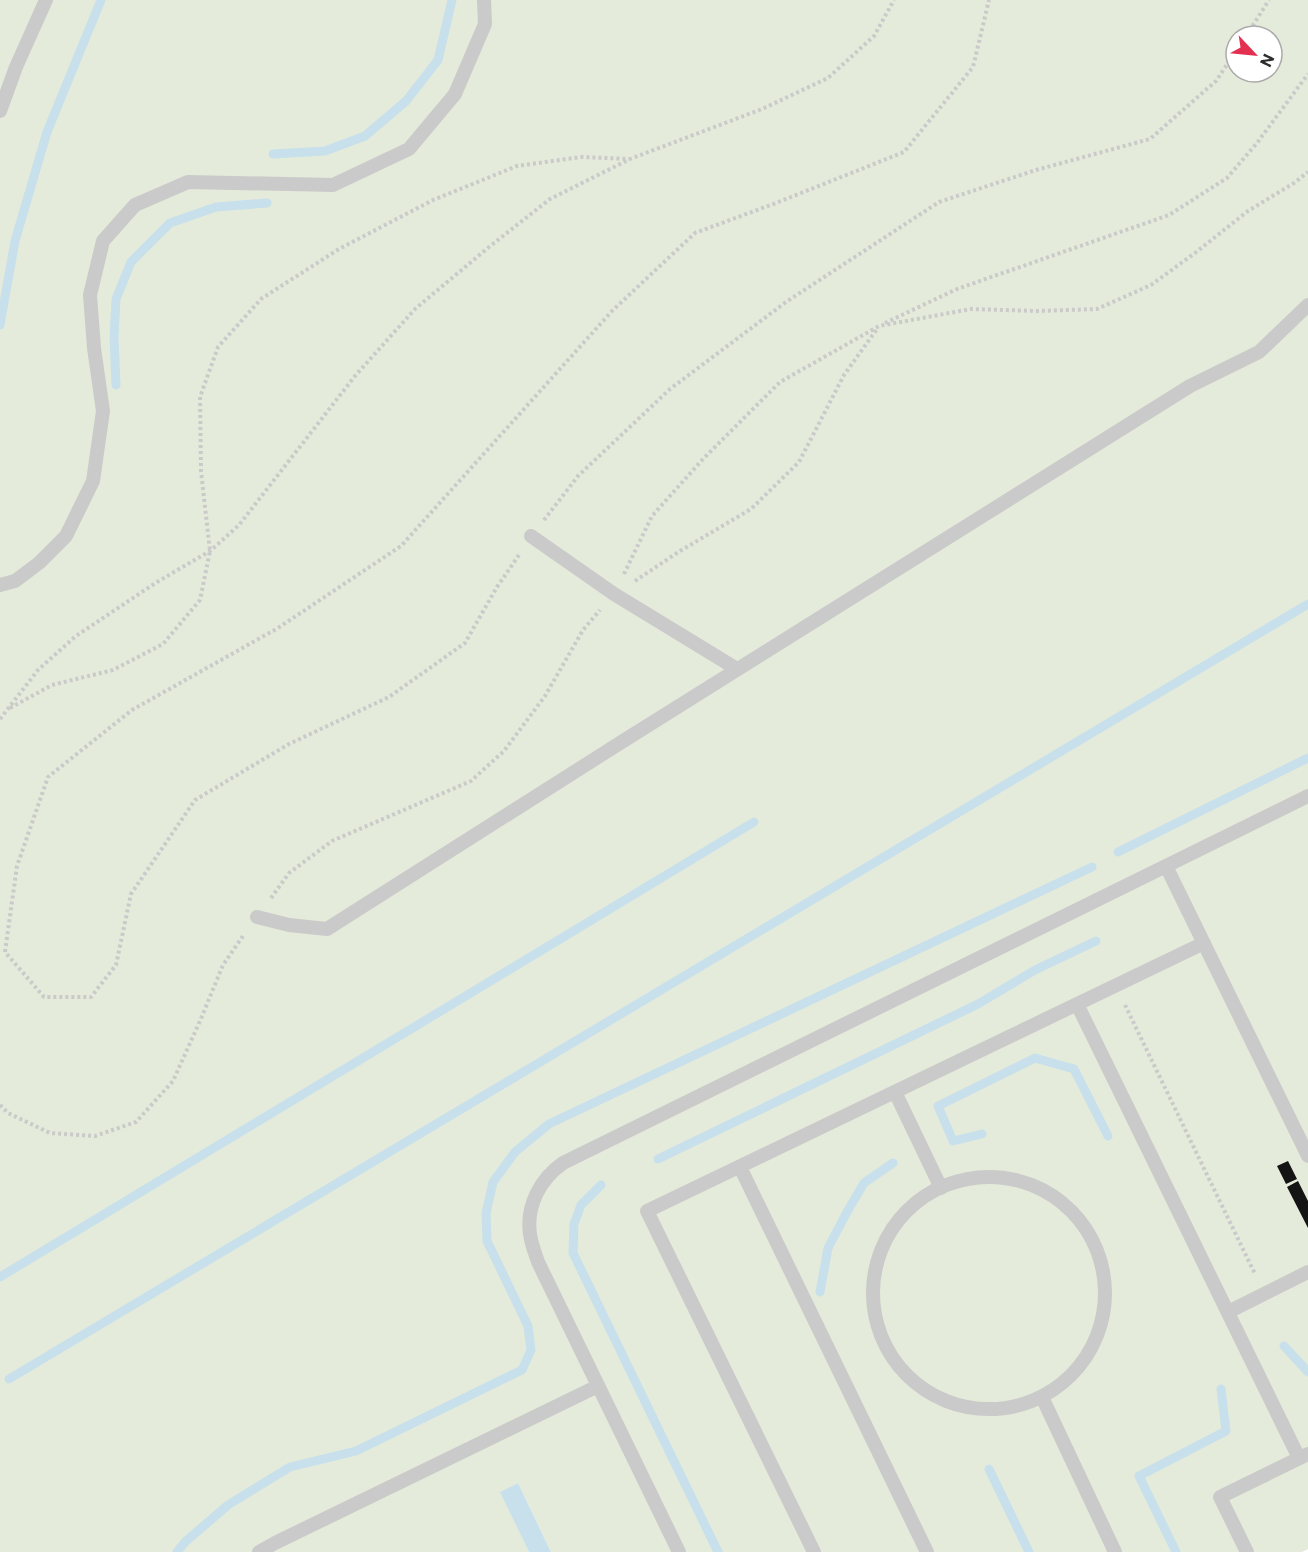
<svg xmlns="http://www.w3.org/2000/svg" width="1308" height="1552" font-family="Commissioner,sans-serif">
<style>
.green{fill:#e5ebda;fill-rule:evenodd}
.water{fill:#c7e0eb}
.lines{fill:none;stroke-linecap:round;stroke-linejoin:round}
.stream{stroke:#c7e0eb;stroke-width:9}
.building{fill:#141414}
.path{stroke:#cacaca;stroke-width:4;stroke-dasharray:3 3;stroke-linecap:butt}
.lane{stroke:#cacaca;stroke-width:14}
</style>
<rect width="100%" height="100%" fill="#fff"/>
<path class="green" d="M 0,0 L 1308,0 L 1308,1201 L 1287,1187 L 1308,1227 L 1308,1549 L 1302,1552 L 551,1552 L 518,1483 L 501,1492 L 529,1552 L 0,1552 ZM 1236,36 L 1272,36 L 1272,72 L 1236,72 Z"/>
<path class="water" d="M 518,1483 L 551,1552 L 529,1552 L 500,1492 Z"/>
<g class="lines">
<path class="stream" d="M 273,154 L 325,151 L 365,136 L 406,101 L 438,60 L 452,0
M 0,325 L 15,241 L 47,132 L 101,0
M 116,385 L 114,337 L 116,299 L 131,262 L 170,223 L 216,207 L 267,203
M 1118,852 L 1308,758
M 982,1134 L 953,1141 L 938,1106 L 1035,1058 L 1074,1069 L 1108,1136
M 658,1159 L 978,1004 L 1035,970 L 1096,941
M 601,1185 L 581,1205 L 574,1224 L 573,1253 L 718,1552
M 0,1277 L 754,822
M 820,1292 L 828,1248 L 847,1212 L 864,1183 L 893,1163
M 1284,1346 L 1308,1372
M 9,1379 L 1308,604
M 989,1469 L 1029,1552
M 177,1552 L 185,1542 L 228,1505 L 290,1467 L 356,1451 L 522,1370 L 531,1350 L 528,1326 L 487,1241 L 486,1213 L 493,1182 L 515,1152 L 549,1124 L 1092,867
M 1176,1552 L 1139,1476 L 1226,1431 L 1221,1389"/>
</g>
<path class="building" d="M 1288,1161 L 1297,1179 L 1286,1184 L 1277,1166 Z
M 1298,1181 L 1308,1201 L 1308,1228 L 1287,1187 Z"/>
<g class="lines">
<path class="path" d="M 1246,36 L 1269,0
M 885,323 L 957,289 L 1169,215 L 1227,178 L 1257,143 L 1308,74
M 544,520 L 578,476 L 670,389 L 786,302 L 939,202 L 1036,170 L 1150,139 L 1216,81 L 1236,51
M 519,555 L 497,587 L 465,643 L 389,697 L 289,744 L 195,800 L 131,894 L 116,965 L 91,997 L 44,997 L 5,952 L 17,866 L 48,777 L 132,710 L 278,628 L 401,546 L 612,311 L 695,233 L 776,203 L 904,152 L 973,67 L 989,0
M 624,574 L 652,516 L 703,459 L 780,382 L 879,326 L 971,309 L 1037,311 L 1097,309 L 1151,285 L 1195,253 L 1248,211 L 1294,183 L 1308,172
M 635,581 L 680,551 L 751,509 L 799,462 L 844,375 L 877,329
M 10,708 L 52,685 L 113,670 L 163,644 L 200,600 L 210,551 L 201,471 L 200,397 L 218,347 L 261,299 L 339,249 L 433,200 L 517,166 L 581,157 L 629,159
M 0,719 L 38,670 L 76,636 L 157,582 L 210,551 L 239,525 L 355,376 L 415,309 L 489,247 L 550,199 L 630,159 L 762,109 L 828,78 L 874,36 L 894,0
M 271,898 L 289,873 L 332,841 L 471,781 L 504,751 L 545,696 L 583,630 L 600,610
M 1125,1005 L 1255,1274
M 0,1105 L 8,1113 L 50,1133 L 95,1136 L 136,1122 L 173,1081 L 200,1021 L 223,965 L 243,936"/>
<path class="lane" d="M 0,111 L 16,67 L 46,0
M 531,536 L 614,594 L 737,669
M 0,585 L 15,581 L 39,563 L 66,536 L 93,481 L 103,411 L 94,348 L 90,295 L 103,241 L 135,205 L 188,182 L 333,185 L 409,149 L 455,94 L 485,24 L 484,0
M 1166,866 L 1308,1156
M 257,917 L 289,925 L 327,929 L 620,743 L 1190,386 L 1259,352 L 1308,305
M 1077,1004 L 1299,1458
M 895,1092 L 941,1188
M 740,1167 L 927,1552
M873 1293a116 116 0 1 1 232 0a116 116 0 1 1-232 0Z
M 1228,1312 L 1308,1272
M 1042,1397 L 1115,1552
M 259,1552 L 275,1543 L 598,1386
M 679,1552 L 538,1262 C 535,1253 531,1243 530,1234 C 526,1206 540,1179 563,1163 L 1308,796
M 814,1552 L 647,1211 L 1204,943
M 1247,1552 L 1220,1497 L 1308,1454"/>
</g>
<g transform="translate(1254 54) rotate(116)"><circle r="28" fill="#ffffff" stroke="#ababab" stroke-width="1.5"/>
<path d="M0-4.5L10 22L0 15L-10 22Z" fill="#e33051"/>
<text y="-9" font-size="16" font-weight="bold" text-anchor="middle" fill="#2d2d2d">N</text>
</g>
</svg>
